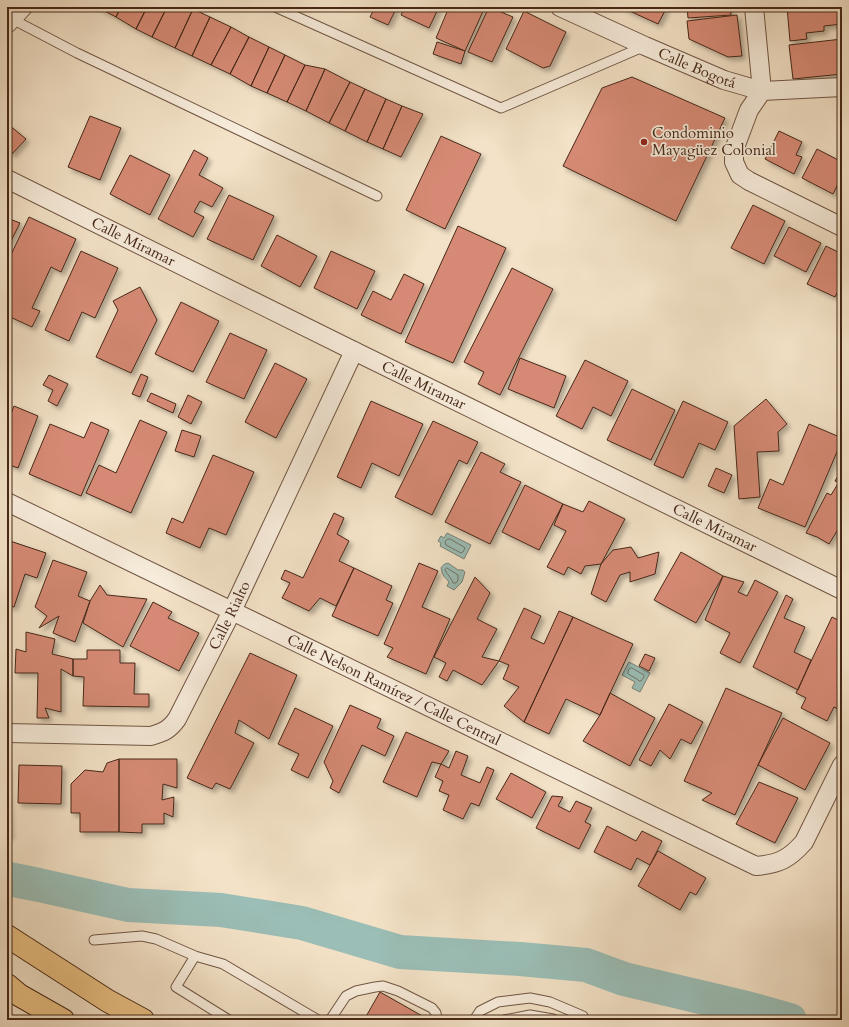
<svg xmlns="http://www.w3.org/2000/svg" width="849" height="1027" font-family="Cardo,serif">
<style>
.water{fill:#9bbeb6;stroke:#798277}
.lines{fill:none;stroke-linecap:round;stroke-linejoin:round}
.shore{stroke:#707367;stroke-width:1}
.river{stroke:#9bbeb6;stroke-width:34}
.building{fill:#d68a74;stroke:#462818;filter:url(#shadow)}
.lane-casing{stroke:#715644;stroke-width:11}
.street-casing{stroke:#715644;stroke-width:20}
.highway-casing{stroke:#462818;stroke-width:24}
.lane{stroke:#f7ecdb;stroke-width:9}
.street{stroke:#f7ecdb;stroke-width:18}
.highway{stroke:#eac184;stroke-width:22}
.poi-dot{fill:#8f2418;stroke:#f7ecdb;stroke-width:1.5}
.labels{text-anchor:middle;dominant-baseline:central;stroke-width:3.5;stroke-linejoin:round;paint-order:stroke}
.street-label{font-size:15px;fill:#462818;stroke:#f7ecdb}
.poi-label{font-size:15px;fill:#462818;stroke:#f7ecdb;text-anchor:start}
</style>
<defs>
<filter id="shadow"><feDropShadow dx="3.5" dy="3.5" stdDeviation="2" flood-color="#0004"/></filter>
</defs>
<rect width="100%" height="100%" fill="#f3e2c7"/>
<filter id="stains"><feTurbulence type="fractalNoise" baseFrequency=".005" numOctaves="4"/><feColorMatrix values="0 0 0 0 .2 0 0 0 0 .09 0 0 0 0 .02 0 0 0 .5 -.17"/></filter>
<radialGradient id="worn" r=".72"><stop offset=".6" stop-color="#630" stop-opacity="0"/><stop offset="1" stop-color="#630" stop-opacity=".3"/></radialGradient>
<path class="water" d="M 447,533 L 471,545 L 464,559 L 440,546 L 441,543 L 438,541 L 441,536 L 444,538 Z
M 448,563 L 458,570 L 463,570 L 465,572 L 462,582 L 454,590 L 447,586 L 449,582 C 444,576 443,577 441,568 C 443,565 444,564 448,563 Z
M 629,662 L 650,673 L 640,692 L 632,688 L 635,682 L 622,675 Z"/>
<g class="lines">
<path class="shore" d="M 448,539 L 450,539 L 464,547 L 465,548 L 463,552 L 461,553 L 446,545 L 445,542 Z
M 447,568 L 458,575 L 458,580 L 456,583 L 453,583 C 451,577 448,576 445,570 Z
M 632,668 L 644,675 L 644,677 L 641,681 L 639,681 L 637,679 L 628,674 L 628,672 L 629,669 Z"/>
<path class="river" d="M 9,879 L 39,885 L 128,905 L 221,910 L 302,923 L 400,952 L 520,959 L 586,965 L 624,979 L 747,1008 L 790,1020"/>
</g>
<path class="building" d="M 97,7 L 121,7 L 116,17 Z
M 121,7 L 147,7 L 136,29 L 116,17 Z
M 147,7 L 167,7 L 152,37 L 136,29 Z
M 167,7 L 189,7 L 193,9 L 175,48 L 152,37 Z
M 375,7 L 397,7 L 388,25 L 370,17 Z
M 405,7 L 439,7 L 429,28 L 401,15 Z
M 449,7 L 485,7 L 465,51 L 436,38 Z
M 489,7 L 513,17 L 492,62 L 468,52 Z
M 621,7 L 667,7 L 658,24 Z
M 687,7 L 730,7 L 731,15 L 688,18 Z
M 787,7 L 842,7 L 842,24 L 824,26 L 824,31 L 806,33 L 807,39 L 790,41 Z
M 193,9 L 210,17 L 192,56 L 175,48 Z
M 524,11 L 566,32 L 550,66 L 543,68 L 506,49 Z
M 737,15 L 742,56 L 728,57 L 689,39 L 687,21 Z
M 210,17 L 231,27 L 211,65 L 192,56 Z
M 231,27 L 249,37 L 230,74 L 211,65 Z
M 249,37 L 269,47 L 251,86 L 230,74 Z
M 842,39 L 842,74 L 793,79 L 789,45 Z
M 437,42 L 465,51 L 461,64 L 433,54 Z
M 269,47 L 285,55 L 267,93 L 251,86 Z
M 285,55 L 305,65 L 287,102 L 267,93 Z
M 305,65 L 325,69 L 306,111 L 287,102 Z
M 325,69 L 350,82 L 329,123 L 306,111 Z
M 632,77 L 725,118 L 676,221 L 563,166 L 602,88 Z
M 350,82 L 365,89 L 345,131 L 329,123 Z
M 365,89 L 386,99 L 367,142 L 345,131 Z
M 386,99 L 402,106 L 383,149 L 367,142 Z
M 402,106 L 423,114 L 401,157 L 383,149 Z
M 90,116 L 121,128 L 100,180 L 68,167 Z
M 9,125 L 26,139 L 12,154 L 7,150 L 7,127 Z
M 779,131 L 802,142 L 796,155 L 802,157 L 794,174 L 765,159 Z
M 441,136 L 481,154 L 445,229 L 406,210 Z
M 817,149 L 842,162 L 842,176 L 833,194 L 802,178 Z
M 194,150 L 208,158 L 199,175 L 223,188 L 212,207 L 200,201 L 194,212 L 204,217 L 193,237 L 158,219 Z
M 130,155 L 170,175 L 150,215 L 110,194 Z
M 229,195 L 274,216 L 253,260 L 207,239 Z
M 753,205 L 785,221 L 764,264 L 731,248 Z
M 29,217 L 76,239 L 61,272 L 51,267 L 32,308 L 40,311 L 32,327 L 8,316 L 7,315 L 7,263 Z
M 7,218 L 20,223 L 7,249 Z
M 458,226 L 506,248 L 453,363 L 405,342 Z
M 789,227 L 821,243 L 806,272 L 774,256 Z
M 277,235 L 317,256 L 300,287 L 261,266 Z
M 826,246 L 842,254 L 842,283 L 835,297 L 807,284 Z
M 81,251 L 118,268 L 95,318 L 82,312 L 69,341 L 45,330 Z
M 331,251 L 375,271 L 357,309 L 314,288 Z
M 512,268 L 553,289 L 500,395 L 478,384 L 484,372 L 464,362 Z
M 404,274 L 424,284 L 401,334 L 361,315 L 373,291 L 391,300 Z
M 140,287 L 157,320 L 131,373 L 96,357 L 118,310 L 113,301 Z
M 181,302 L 219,321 L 193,372 L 155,354 Z
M 230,333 L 267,350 L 244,399 L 206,382 Z
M 520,358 L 566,376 L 554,408 L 508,389 Z
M 585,360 L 628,381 L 611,416 L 593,407 L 582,429 L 556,416 Z
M 275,363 L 307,379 L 276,438 L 245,422 Z
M 141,374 L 148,377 L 140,397 L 132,394 Z
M 49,375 L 68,384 L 57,406 L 48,401 L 53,390 L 43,385 Z
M 632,389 L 675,410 L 651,460 L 607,440 Z
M 151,393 L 176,404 L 173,413 L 147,401 Z
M 188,395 L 202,402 L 191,424 L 178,417 Z
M 766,399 L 787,424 L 778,432 L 779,451 L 757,452 L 760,497 L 739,499 L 734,426 Z
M 371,401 L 423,424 L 399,476 L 372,463 L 361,488 L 337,477 Z
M 683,401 L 728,422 L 715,450 L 699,443 L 683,478 L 654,465 Z
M 14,406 L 38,416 L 18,468 L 7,464 L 7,424 Z
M 140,420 L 167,432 L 131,513 L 86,493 L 99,465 L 116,473 Z
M 433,421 L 478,442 L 467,464 L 459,460 L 432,515 L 395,497 Z
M 91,422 L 109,430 L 81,496 L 29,474 L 50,424 L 84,438 Z
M 809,424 L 842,438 L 842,440 L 805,527 L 758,508 L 770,479 L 783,485 Z
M 182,430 L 201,436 L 194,457 L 175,451 Z
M 481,452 L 505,464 L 500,472 L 521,482 L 490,544 L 445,522 Z
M 213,455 L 254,472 L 226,535 L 209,528 L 200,548 L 166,533 L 172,518 L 183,523 Z
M 716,468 L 732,475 L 724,493 L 708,486 Z
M 842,469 L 842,523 L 829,544 L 817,537 L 806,533 L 827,493 L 831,495 L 839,482 L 835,481 Z
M 525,485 L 563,504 L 539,550 L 502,532 Z
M 589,501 L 625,519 L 601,564 L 585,566 L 581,574 L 568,567 L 564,575 L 547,567 L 566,531 L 554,525 L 563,504 L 583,512 Z
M 334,513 L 344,518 L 337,534 L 349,541 L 339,561 L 354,568 L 336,606 L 320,598 L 309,611 L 282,598 L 290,583 L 281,579 L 285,570 L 303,578 Z
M 7,540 L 46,553 L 37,578 L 25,574 L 14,607 L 7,605 Z
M 631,547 L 638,558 L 659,552 L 655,574 L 630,582 L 630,572 L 620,575 L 606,602 L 591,594 L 601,564 L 613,550 Z
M 681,552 L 723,576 L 696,623 L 654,600 Z
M 53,560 L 87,572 L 78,596 L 90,601 L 75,642 L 53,633 L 59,616 L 39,628 L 47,616 L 35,607 Z
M 419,563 L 438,571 L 422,607 L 450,619 L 426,674 L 387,657 L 393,648 L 384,644 Z
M 354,568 L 392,586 L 386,600 L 393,603 L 378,636 L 332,616 Z
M 723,576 L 744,582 L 738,592 L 747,596 L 755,580 L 778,592 L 740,663 L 720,653 L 730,633 L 705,620 Z
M 475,577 L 490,593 L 477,619 L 497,629 L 482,657 L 499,661 L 482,685 L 453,670 L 447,681 L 439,677 L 446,663 L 434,657 Z
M 100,585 L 107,595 L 147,599 L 123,647 L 83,623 L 90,601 Z
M 786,595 L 793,599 L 784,618 L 805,627 L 794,652 L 811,660 L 798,690 L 753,667 Z
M 153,602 L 172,612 L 168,618 L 199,633 L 179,671 L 130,646 Z
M 524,608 L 541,616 L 531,638 L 544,644 L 559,611 L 573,617 L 524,722 L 504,706 L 519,687 L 503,679 L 509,665 L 499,661 Z
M 573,617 L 633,644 L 600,715 L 566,699 L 549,734 L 524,722 Z
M 832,617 L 842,622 L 842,711 L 834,707 L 827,721 L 801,708 L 806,698 L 796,693 Z
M 26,632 L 55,639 L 52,654 L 73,659 L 73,676 L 61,669 L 61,712 L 45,708 L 49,718 L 37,718 L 38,673 L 15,673 L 16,649 L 26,652 Z
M 87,650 L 120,650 L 120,663 L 135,663 L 134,694 L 149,694 L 149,707 L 83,706 L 84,677 L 73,676 L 73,659 L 87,659 Z
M 250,653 L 297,675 L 269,739 L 239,720 L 235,733 L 254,743 L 230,789 L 216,783 L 212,789 L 187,778 Z
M 645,654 L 655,658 L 649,671 L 639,666 Z
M 726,688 L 782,713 L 735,815 L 702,800 L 712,793 L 684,781 Z
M 610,693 L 655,718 L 630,766 L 583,741 L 600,715 Z
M 669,704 L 703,722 L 691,744 L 681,739 L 670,759 L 660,750 L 651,766 L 639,760 Z
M 350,705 L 381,719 L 377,728 L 394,736 L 385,756 L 362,745 L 339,793 L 330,788 L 333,781 L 324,762 Z
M 295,708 L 333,726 L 308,778 L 291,770 L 299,754 L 278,744 Z
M 783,718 L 830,743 L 805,790 L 758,765 Z
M 406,732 L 449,751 L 441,764 L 432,762 L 417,797 L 383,782 Z
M 456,751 L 468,756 L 461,775 L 480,783 L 487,767 L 494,770 L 479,806 L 471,803 L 463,819 L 443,810 L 449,795 L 439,791 L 443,781 L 435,777 L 441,764 L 449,768 Z
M 119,759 L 177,759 L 177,788 L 163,784 L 162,800 L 174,797 L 173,817 L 164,813 L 164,824 L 142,824 L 142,833 L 119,832 Z
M 119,759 L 119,832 L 80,832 L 80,813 L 71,813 L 71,784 L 85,770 L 103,772 L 107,763 Z
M 19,765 L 62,766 L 61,804 L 18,803 Z
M 7,768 L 10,836 L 7,837 Z
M 511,773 L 546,792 L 532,818 L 496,799 Z
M 759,782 L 798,798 L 775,843 L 736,824 Z
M 552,796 L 563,797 L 558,806 L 570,812 L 576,801 L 592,808 L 585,822 L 591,825 L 579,849 L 536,828 Z
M 607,826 L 636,841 L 642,831 L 662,841 L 650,865 L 637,858 L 631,870 L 594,852 Z
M 658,851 L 706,878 L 696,895 L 690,892 L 680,910 L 638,886 Z
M 380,992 L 424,1017 L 422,1020 L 364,1020 Z"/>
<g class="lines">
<defs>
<path id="lane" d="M 275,7 L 501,108 L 645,46
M 12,19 L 77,53 L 377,196
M 94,940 L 142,936 L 156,939 L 195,956
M 229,1020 L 176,987 L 195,956 L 223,964 L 318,1020
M 330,1020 L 346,996 L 356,991 L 375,987 L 383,986 L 398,991 L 432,1008 L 436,1013 L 437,1020
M 474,1020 L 480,1011 L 498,1002 L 530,998 L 550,1002 L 583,1016 L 580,1020
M 504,1020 L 530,1015 L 553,1019 L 555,1020"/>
<g id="street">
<path id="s1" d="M 560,7 L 645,46 L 724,80 L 762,91 L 842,87"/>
<path d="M 754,7 L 762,91 L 749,110 L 734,150 L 734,162 L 740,175 L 749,181 L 842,227"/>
<path d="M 7,24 L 23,7"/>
<path id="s2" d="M 7,179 L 354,351 L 842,590"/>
<path id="s3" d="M 7,502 L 232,611 L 756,866 C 779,864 789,859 804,842 L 842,765"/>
<path id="s4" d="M 7,733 L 151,736 C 164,732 169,730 177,719 L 232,611 L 354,351"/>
</g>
<path id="highway" d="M 7,936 L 108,1001 L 143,1020
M 7,985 L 19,995 L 63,1020"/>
</defs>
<use href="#lane" class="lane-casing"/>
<use href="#street" class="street-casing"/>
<use href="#highway" class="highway-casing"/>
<use href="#lane" class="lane"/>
<use href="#street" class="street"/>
<use href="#highway" class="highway"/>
</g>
<circle class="poi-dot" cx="644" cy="142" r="4"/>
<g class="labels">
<g class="street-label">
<text stroke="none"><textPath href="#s1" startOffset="150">Calle Bogotá</textPath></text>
<text stroke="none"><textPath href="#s2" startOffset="141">Calle Miramar</textPath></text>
<text stroke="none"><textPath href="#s2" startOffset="465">Calle Miramar</textPath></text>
<text stroke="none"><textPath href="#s2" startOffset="789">Calle Miramar</textPath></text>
<text stroke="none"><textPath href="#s4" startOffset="292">Calle Rialto</textPath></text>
<text stroke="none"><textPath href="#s3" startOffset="430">Calle Nelson Ramírez / Calle Central</textPath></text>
</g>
<g class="poi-label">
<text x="652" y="133">Condominio<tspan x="652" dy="17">Mayagüez Colonial</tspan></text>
</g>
</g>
<rect width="849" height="1027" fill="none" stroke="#f3e2c7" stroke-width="24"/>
<rect x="8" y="8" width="833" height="1011" fill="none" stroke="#462818" stroke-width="2"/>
<rect x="12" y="12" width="825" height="1003" fill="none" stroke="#462818"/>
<rect width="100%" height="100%" filter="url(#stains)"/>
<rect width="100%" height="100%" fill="url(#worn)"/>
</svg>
